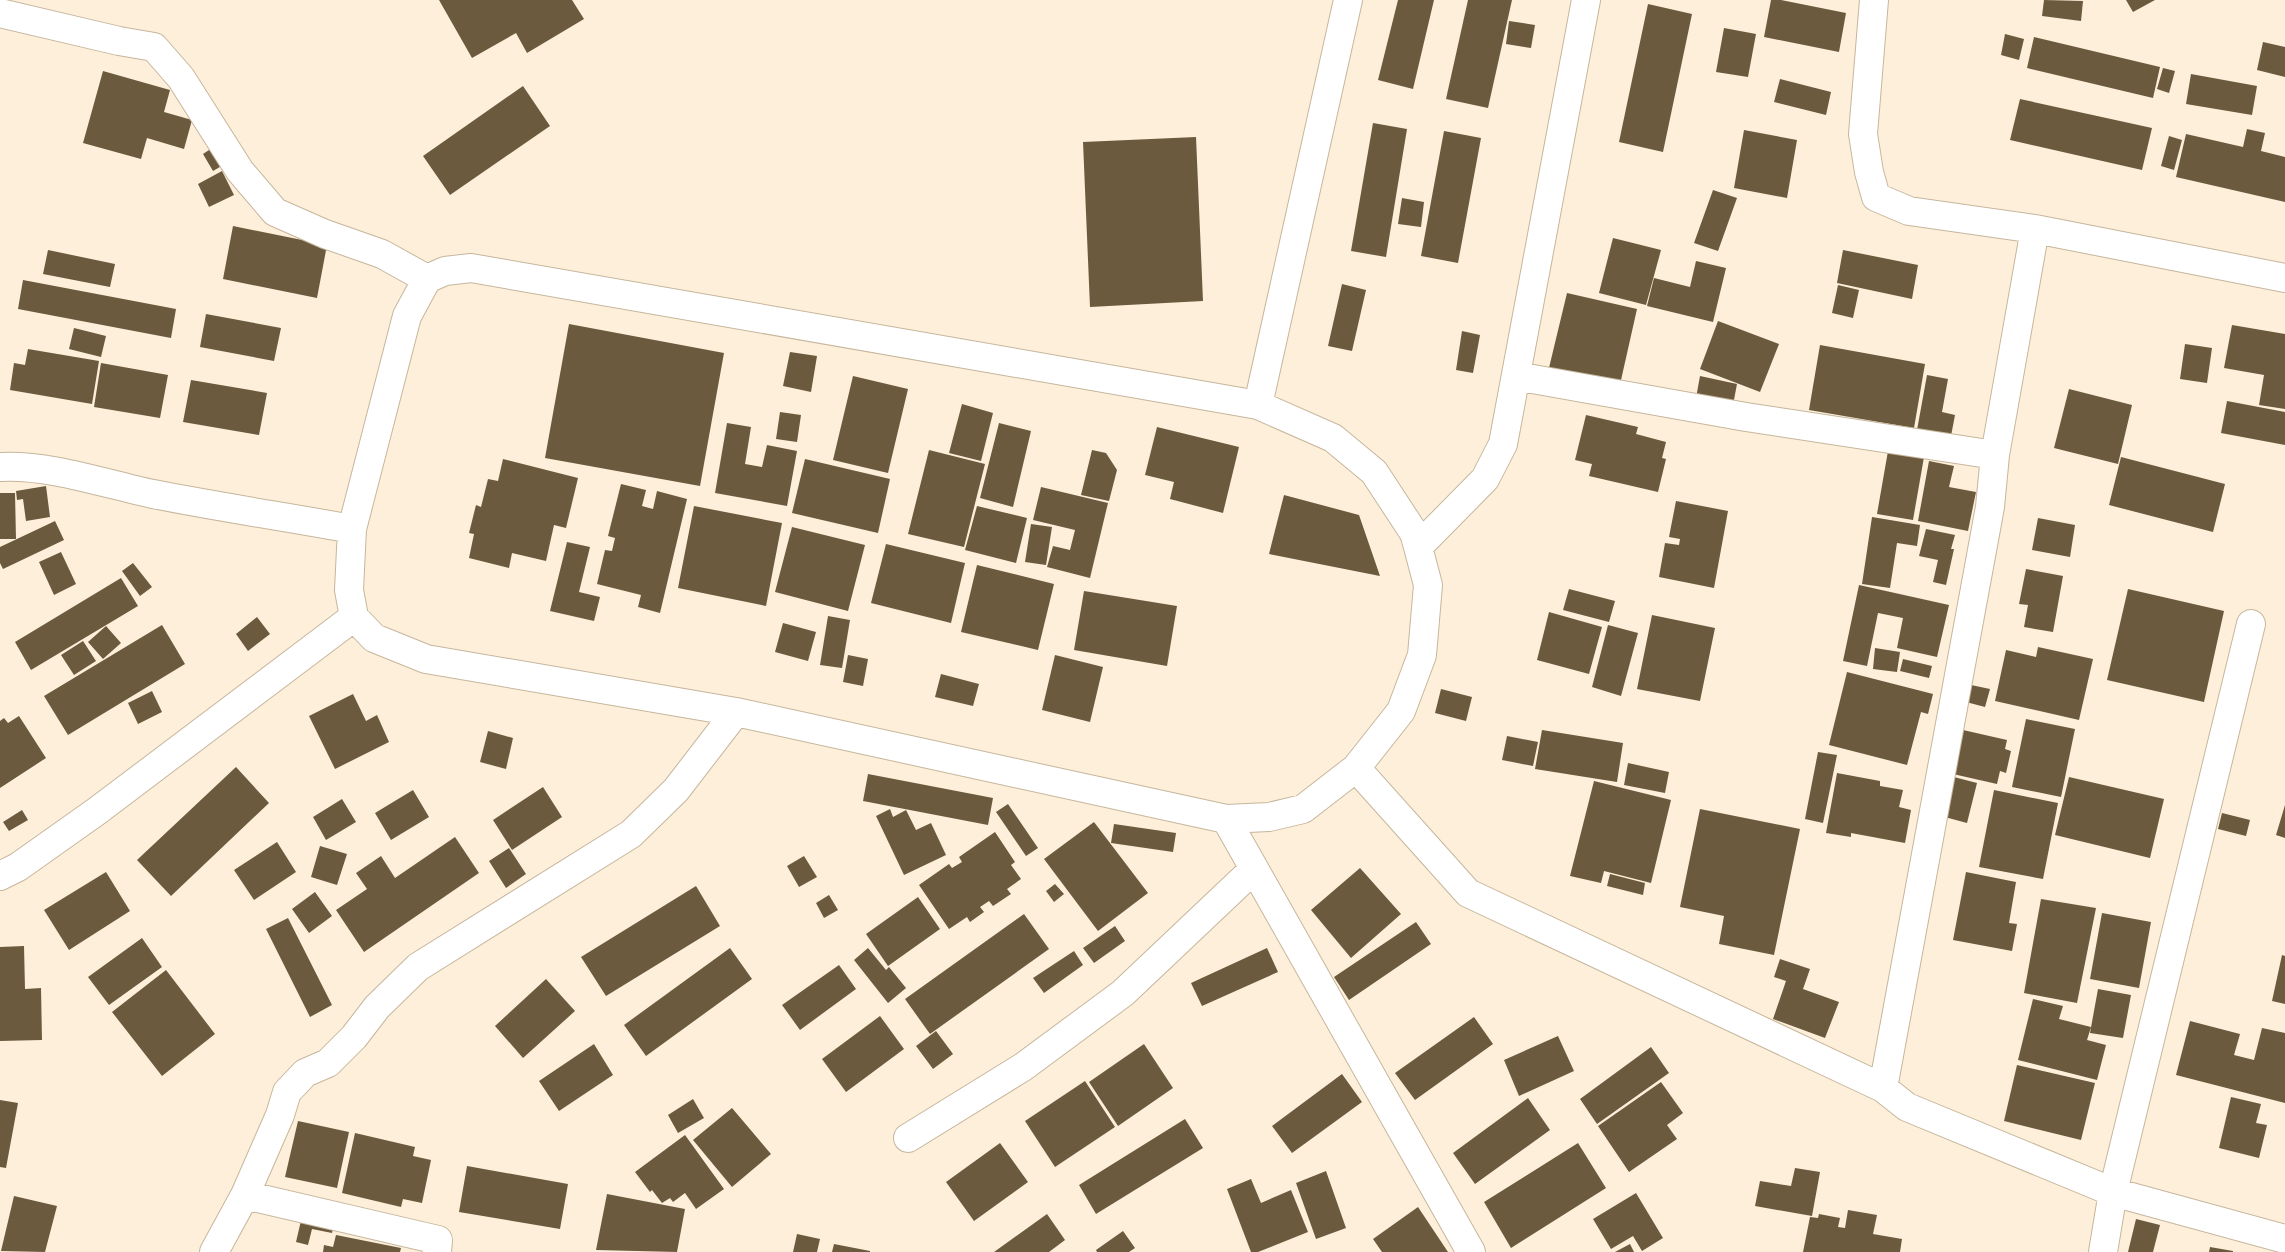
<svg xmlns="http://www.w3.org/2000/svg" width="2285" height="1252" font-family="'Alegreya Sans',sans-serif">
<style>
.building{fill:#6b5a3e}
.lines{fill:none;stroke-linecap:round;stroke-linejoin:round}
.minor-casing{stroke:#c6b69c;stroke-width:30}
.minor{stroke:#fff;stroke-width:28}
</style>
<rect width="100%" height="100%" fill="#fdefda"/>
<path class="building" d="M 439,0 L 572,0 L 584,19 L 527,53 L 516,33 L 472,58 Z
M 1398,0 L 1434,0 L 1413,89 L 1378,80 Z
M 1468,0 L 1512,0 L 1488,108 L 1446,99 Z
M 1771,0 L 1781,0 L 1846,13 L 1839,52 L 1764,37 Z
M 2044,0 L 2083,1 L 2081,21 L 2042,16 Z
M 2126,0 L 2155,0 L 2133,12 Z
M 1648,4 L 1692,14 L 1663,152 L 1619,142 Z
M 1509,21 L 1535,25 L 1531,48 L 1506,44 Z
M 1724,28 L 1756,34 L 1748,77 L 1716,72 Z
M 2005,34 L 2024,39 L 2019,60 L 2001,55 Z
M 2034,37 L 2160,67 L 2153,98 L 2027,68 Z
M 2263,42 L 2285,47 L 2285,77 L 2257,70 Z
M 2163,68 L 2175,71 L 2169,93 L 2157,89 Z
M 103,71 L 170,90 L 164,112 L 192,120 L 184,149 L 147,138 L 141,159 L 83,143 Z
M 2191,74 L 2257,86 L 2252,115 L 2186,104 Z
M 1780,79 L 1831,92 L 1826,115 L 1774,102 Z
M 523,86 L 550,126 L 450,195 L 423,156 Z
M 2020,99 L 2152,128 L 2142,170 L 2010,140 Z
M 1373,123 L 1407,129 L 1386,257 L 1351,251 Z
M 2247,129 L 2265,133 L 2261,151 L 2285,157 L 2285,202 L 2176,177 L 2186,134 L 2243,147 Z
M 1744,130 L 1797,140 L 1787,198 L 1734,188 Z
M 1444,131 L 1481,138 L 1458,263 L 1421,256 Z
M 2169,136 L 2182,140 L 2174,170 L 2161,166 Z
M 1196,137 L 1203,301 L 1090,307 L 1083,142 Z
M 215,146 L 225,164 L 213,171 L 203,154 Z
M 222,171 L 234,195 L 209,207 L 198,184 Z
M 1713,190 L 1737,198 L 1718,251 L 1694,243 Z
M 1402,198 L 1424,202 L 1421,227 L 1398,224 Z
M 233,226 L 327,245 L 317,298 L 223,279 Z
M 1613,238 L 1661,250 L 1646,305 L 1599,293 Z
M 48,250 L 115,264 L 110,287 L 43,274 Z
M 1843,250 L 1918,265 L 1912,299 L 1837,283 Z
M 1696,261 L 1726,268 L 1713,322 L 1647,306 L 1654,278 L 1690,287 Z
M 23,280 L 176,309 L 171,338 L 18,309 Z
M 1342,284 L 1366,290 L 1352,351 L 1328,346 Z
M 1838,285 L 1859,290 L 1853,318 L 1832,313 Z
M 1567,293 L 1637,309 L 1619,389 L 1548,372 Z
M 206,314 L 281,328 L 274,361 L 200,347 Z
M 1718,321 L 1779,344 L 1760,392 L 1700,369 Z
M 569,324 L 724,353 L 700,486 L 545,458 Z
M 2232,325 L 2285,334 L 2285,409 L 2259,405 L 2264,375 L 2224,368 Z
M 74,328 L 106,336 L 101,357 L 69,349 Z
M 1462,331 L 1480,335 L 1473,373 L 1456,370 Z
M 2185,344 L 2212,348 L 2207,383 L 2180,379 Z
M 1820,345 L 1925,364 L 1914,428 L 1809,410 Z
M 28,349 L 99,361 L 92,404 L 10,390 L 14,363 L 25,365 Z
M 790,352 L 817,356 L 811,392 L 783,386 Z
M 101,363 L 168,375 L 160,418 L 94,407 Z
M 1927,375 L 1948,379 L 1942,412 L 1955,415 L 1951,436 L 1917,430 Z
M 853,376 L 908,389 L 888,473 L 833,460 Z
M 1700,376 L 1737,384 L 1733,405 L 1696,398 Z
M 191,380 L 267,393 L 259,435 L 183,422 Z
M 2069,389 L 2132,405 L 2118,464 L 2054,448 Z
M 2227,401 L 2285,412 L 2285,445 L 2221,433 Z
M 962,404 L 993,413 L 981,461 L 949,453 Z
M 780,412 L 801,415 L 797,442 L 776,439 Z
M 1586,415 L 1638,427 L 1636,434 L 1666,442 L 1662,458 L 1666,459 L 1658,492 L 1589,476 L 1592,464 L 1575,460 Z
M 727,423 L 751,427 L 745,464 L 762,467 L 767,445 L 797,451 L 787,506 L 715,493 Z
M 999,423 L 1031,431 L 1013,507 L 980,498 Z
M 1157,427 L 1239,447 L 1223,513 L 1170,499 L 1174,482 L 1145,475 Z
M 929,450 L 985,464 L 964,547 L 908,534 Z
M 1092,450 L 1106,453 L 1117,470 L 1109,501 L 1081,495 Z
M 1888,451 L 1924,457 L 1913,520 L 1877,514 Z
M 2121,457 L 2225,484 L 2213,532 L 2109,505 Z
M 503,459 L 578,478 L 566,528 L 554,525 L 546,561 L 512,553 L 509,568 L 469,558 L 474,534 L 469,533 L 476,505 L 481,507 L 488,479 L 498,481 Z
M 805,459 L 890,479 L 878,533 L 792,513 Z
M 1929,461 L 1954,466 L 1949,487 L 1976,492 L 1968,531 L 1918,521 Z
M 621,484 L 646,490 L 642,506 L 653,509 L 657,491 L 687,499 L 660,613 L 638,607 L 641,595 L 597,584 L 605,550 L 612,551 L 615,538 L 608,536 Z
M 46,486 L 50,517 L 26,521 L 23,499 L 17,500 L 16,491 Z
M 1041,487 L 1108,503 L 1090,578 L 1047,567 L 1053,546 L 1070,550 L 1075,530 L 1033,520 Z
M 0,493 L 15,493 L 16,539 L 0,539 Z
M 1284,495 L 1359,515 L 1380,576 L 1269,554 Z
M 1676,501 L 1728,511 L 1714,588 L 1659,577 L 1665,543 L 1679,545 L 1680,539 L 1669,537 Z
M 694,506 L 782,523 L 766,606 L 678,588 Z
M 977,506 L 1027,518 L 1016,563 L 965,550 Z
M 1872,517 L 1920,525 L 1917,546 L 1897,543 L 1890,588 L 1862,584 Z
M 2038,518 L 2075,525 L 2070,557 L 2032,550 Z
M 55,521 L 64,540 L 3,569 L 0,563 L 0,547 Z
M 1031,524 L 1052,527 L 1046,565 L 1025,562 Z
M 792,527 L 865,545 L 848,611 L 775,592 Z
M 1926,529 L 1955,535 L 1951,549 L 1954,549 L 1946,585 L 1933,582 L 1938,560 L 1919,556 Z
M 567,542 L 590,547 L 579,592 L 600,597 L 594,621 L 550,611 Z
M 886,544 L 965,563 L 951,623 L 871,603 Z
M 61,552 L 76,584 L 54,595 L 39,562 Z
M 133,563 L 152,587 L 140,596 L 122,571 Z
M 977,565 L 1054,584 L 1038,650 L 961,632 Z
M 2026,569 L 2063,576 L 2053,632 L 2024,627 L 2028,605 L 2019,604 Z
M 121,578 L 138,606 L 31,670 L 15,642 Z
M 1859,585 L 1949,605 L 1937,657 L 1897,648 L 1903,618 L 1878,613 L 1867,666 L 1843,661 Z
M 1569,589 L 1615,601 L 1609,622 L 1563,610 Z
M 2128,589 L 2224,611 L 2204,702 L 2107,680 Z
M 1084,591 L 1177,606 L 1167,666 L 1074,650 Z
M 1549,612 L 1602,627 L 1589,674 L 1537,660 Z
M 1652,615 L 1715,628 L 1700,701 L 1637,689 Z
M 828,616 L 850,620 L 842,668 L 820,665 Z
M 257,617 L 270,634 L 248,651 L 236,634 Z
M 783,623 L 816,632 L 808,661 L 775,652 Z
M 162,625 L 185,664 L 68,735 L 44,696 Z
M 1608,625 L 1638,633 L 1621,696 L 1592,687 Z
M 106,626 L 121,643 L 103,659 L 88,642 Z
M 83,641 L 96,661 L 74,675 L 61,655 Z
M 2038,647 L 2093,659 L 2079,720 L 1995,701 L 2006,650 L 2036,657 Z
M 1875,648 L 1900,652 L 1897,672 L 1873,669 Z
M 848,655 L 868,659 L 863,686 L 843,682 Z
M 1055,655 L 1103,667 L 1090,722 L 1042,710 Z
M 1903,659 L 1932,666 L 1929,678 L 1900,671 Z
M 1847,672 L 1933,694 L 1928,714 L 1921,712 L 1907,765 L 1829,745 Z
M 941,674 L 979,684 L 973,706 L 935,697 Z
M 1971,685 L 1990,689 L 1985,707 L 1966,702 Z
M 1441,689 L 1472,697 L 1466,721 L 1435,713 Z
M 152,691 L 162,712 L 138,724 L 128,703 Z
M 353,694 L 366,721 L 377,715 L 389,742 L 335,769 L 309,716 Z
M 19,716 L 46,758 L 0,788 L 0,721 L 4,718 L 8,723 Z
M 2026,719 L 2075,729 L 2061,797 L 2012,787 Z
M 1542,730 L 1623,743 L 1617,782 L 1535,769 Z
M 1963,730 L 2007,740 L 2005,749 L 2011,751 L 2006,773 L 2000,771 L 1997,784 L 1953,774 Z
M 488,731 L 513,738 L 506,769 L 480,762 Z
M 1507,736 L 1538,742 L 1533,766 L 1502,760 Z
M 1818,752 L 1837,755 L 1823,823 L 1805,819 Z
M 1628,763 L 1669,772 L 1665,793 L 1624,785 Z
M 236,767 L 269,803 L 171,896 L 137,860 Z
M 1837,773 L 1880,781 L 1880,786 L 1903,790 L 1899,807 L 1911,810 L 1905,843 L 1851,833 L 1851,837 L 1826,833 Z
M 868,774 L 993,798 L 988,825 L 863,801 Z
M 1950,776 L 1977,783 L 1967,823 L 1941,816 Z
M 2069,777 L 2164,799 L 2150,858 L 2055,835 Z
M 1594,781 L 1671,800 L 1651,883 L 1604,871 L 1601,883 L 1570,876 Z
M 543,787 L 562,817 L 512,850 L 493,820 Z
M 413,790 L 429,817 L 391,840 L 375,813 Z
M 1994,790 L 2058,803 L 2043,879 L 1979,867 Z
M 342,799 L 356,822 L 326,840 L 313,817 Z
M 1008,804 L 1038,848 L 1026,856 L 996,812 Z
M 2285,805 L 2285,838 L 2276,835 Z
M 890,809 L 893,817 L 906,810 L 916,830 L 931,823 L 946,855 L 904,875 L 876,816 Z
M 1700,809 L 1800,829 L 1774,955 L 1719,944 L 1724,916 L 1680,907 Z
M 22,810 L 28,820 L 9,831 L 3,822 Z
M 2222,813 L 2250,820 L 2246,836 L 2218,829 Z
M 1094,822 L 1148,893 L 1098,931 L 1044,859 Z
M 1114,824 L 1176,833 L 1173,852 L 1111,843 Z
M 995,832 L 1015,862 L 1011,865 L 1021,879 L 1007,889 L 1011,894 L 993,906 L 989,901 L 980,907 L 984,912 L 970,922 L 967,917 L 949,929 L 919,885 L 949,864 L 952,868 L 962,862 L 959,857 Z
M 455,837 L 479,873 L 364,952 L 336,910 L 367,889 L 356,873 L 381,856 L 395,878 Z
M 277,842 L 296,872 L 254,900 L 234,870 Z
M 320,846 L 347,854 L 337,885 L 311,877 Z
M 509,848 L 526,874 L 506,888 L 489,861 Z
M 804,856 L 817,877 L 799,887 L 787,866 Z
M 1360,868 L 1401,914 L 1351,958 L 1311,910 Z
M 106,872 L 130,911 L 69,950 L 44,910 Z
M 1966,872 L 2016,882 L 2009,923 L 2017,924 L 2012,951 L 1953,940 Z
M 1610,874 L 1645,883 L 1643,895 L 1607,886 Z
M 1055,884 L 1064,894 L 1054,902 L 1046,891 Z
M 696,886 L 720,926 L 606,996 L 581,957 Z
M 315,892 L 332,916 L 309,933 L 292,909 Z
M 829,895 L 838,910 L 824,918 L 816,903 Z
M 918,897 L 940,929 L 888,966 L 866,934 Z
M 2041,899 L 2096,908 L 2077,1003 L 2024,993 Z
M 2102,913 L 2151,922 L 2139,988 L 2090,979 Z
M 1024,914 L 1049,949 L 930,1034 L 905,999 Z
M 288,918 L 332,1005 L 310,1017 L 266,929 Z
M 1416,922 L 1431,944 L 1349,1000 L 1334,977 Z
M 1115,926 L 1125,941 L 1094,963 L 1083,948 Z
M 142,938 L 162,967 L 109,1005 L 88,977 Z
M 24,946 L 25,989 L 41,988 L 42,1040 L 0,1041 L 0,947 Z
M 730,948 L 752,979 L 646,1056 L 624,1025 Z
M 868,948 L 886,970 L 889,967 L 906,988 L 888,1003 L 854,960 Z
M 1267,948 L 1278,972 L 1202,1006 L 1191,983 Z
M 1074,951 L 1083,965 L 1044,993 L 1033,978 Z
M 2282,955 L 2285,956 L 2285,1004 L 2272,1001 Z
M 1780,959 L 1810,969 L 1803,989 L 1839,1002 L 1825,1038 L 1773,1019 L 1786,981 L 1774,977 Z
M 839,965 L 856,989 L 800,1030 L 782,1005 Z
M 166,970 L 215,1034 L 162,1076 L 112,1012 Z
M 546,979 L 575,1011 L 523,1058 L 495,1026 Z
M 2098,989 L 2131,995 L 2123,1038 L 2090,1033 Z
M 2033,999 L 2063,1006 L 2059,1019 L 2091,1027 L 2087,1040 L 2106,1045 L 2097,1080 L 2018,1060 Z
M 880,1016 L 904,1049 L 846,1092 L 822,1059 Z
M 1474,1017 L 1493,1044 L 1415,1100 L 1395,1073 Z
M 2190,1021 L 2240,1034 L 2234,1055 L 2254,1060 L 2262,1028 L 2285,1033 L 2285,1103 L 2176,1075 Z
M 936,1031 L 953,1054 L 933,1069 L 916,1046 Z
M 1558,1036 L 1574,1071 L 1519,1096 L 1504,1060 Z
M 594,1044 L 613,1075 L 559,1111 L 539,1081 Z
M 1144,1044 L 1173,1088 L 1118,1126 L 1089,1082 Z
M 1651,1047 L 1669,1073 L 1597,1124 L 1580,1099 Z
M 2017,1065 L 2095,1083 L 2081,1140 L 2004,1121 Z
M 1342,1074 L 1362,1102 L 1292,1153 L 1272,1126 Z
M 1085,1081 L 1115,1127 L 1055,1167 L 1025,1121 Z
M 1661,1082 L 1683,1113 L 1667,1125 L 1677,1139 L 1629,1172 L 1598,1126 Z
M 2231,1097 L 2261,1104 L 2256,1123 L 2267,1125 L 2259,1158 L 2219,1148 Z
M 1528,1098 L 1550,1130 L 1475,1184 L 1453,1153 Z
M 693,1099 L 704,1118 L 678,1133 L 668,1115 Z
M 0,1100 L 18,1103 L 6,1168 L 0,1167 Z
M 732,1108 L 771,1154 L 732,1187 L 693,1140 Z
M 1185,1119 L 1203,1148 L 1096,1214 L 1079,1185 Z
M 298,1121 L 349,1132 L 337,1188 L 285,1177 Z
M 355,1133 L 415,1147 L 413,1156 L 431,1160 L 422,1203 L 403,1199 L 401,1207 L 342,1193 Z
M 685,1135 L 724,1189 L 696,1209 L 685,1193 L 673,1202 L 670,1198 L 662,1203 L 652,1190 L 650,1192 L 635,1172 Z
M 1000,1143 L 1028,1182 L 974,1221 L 946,1182 Z
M 1578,1143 L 1606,1188 L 1511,1248 L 1484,1202 Z
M 467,1166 L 568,1184 L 560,1229 L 459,1212 Z
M 1795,1168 L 1820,1172 L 1812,1216 L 1755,1206 L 1760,1181 L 1791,1186 Z
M 1326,1171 L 1346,1228 L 1316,1239 L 1296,1183 Z
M 1251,1179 L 1261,1203 L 1291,1190 L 1308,1232 L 1258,1252 L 1251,1252 L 1227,1189 Z
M 1636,1193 L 1663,1238 L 1642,1251 L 1633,1236 L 1611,1249 L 1593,1219 Z
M 607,1194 L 685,1209 L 677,1252 L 596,1250 Z
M 14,1196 L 57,1206 L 45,1252 L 1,1251 Z
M 1418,1207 L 1448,1252 L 1382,1252 L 1373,1239 Z
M 1848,1210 L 1877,1215 L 1873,1234 L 1902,1239 L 1900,1252 L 1803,1252 L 1810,1217 L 1818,1218 L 1819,1214 L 1840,1218 L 1838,1227 L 1845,1228 Z
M 303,1212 L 335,1219 L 332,1233 L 312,1229 L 308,1245 L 296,1242 Z
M 1047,1214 L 1065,1240 L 1049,1252 L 994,1252 Z
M 2136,1219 L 2160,1225 L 2153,1252 L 2128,1252 Z
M 1123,1231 L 1135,1248 L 1129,1252 L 1097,1252 L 1096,1250 Z
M 797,1234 L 820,1239 L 817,1252 L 793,1252 Z
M 336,1235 L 401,1248 L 400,1252 L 323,1252 L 324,1245 L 333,1247 Z
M 834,1244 L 870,1251 L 870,1252 L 832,1252 Z
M 1630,1244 L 1634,1252 L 1615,1252 Z
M 2210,1247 L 2233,1251 L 2233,1252 L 2209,1252 Z"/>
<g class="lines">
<defs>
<path id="minor" d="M 1874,0 L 1863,134 L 1869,172 L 1876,197 L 1909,211 L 2035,229 L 2285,278
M 0,13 L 119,41 L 154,47 L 181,78 L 240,171 L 275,212 L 325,234 L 382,254 L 427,279
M 471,268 L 1258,405 L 1333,438 L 1374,472 L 1414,533 L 1418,547 L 1428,585 L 1422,655 L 1401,711 L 1356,768 L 1303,809 L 1269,817 L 1226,819 L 736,712 L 426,659 L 374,638 L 354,617 L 349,590 L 352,529 L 407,316 L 427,279 L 445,271 Z
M 1516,376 L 1746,417 L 1995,455
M 1258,405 L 1348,0
M 0,467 C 48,464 106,484 153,494 C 219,507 286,517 352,529
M 1418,547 L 1485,479 L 1503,444 L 1586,0
M 1356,768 L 1468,893 L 1883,1088 L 1907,1107 L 2113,1192 L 2285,1239
M 1226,819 L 1471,1252
M 0,876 L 18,867 L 97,811 L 354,617
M 1883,1088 L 1990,507 L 1995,455 L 2035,229
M 908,1138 L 1023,1067 L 1123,993 L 1254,869
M 245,1195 L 438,1240 L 437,1252
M 214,1252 L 245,1195 L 280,1115 L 287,1092 L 305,1073 L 328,1063 L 354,1037 L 377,1007 L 418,967 L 631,834 L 676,790 L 736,712
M 2103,1252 L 2113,1192 L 2251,624"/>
</defs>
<use href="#minor" class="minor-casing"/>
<use href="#minor" class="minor"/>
</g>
</svg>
